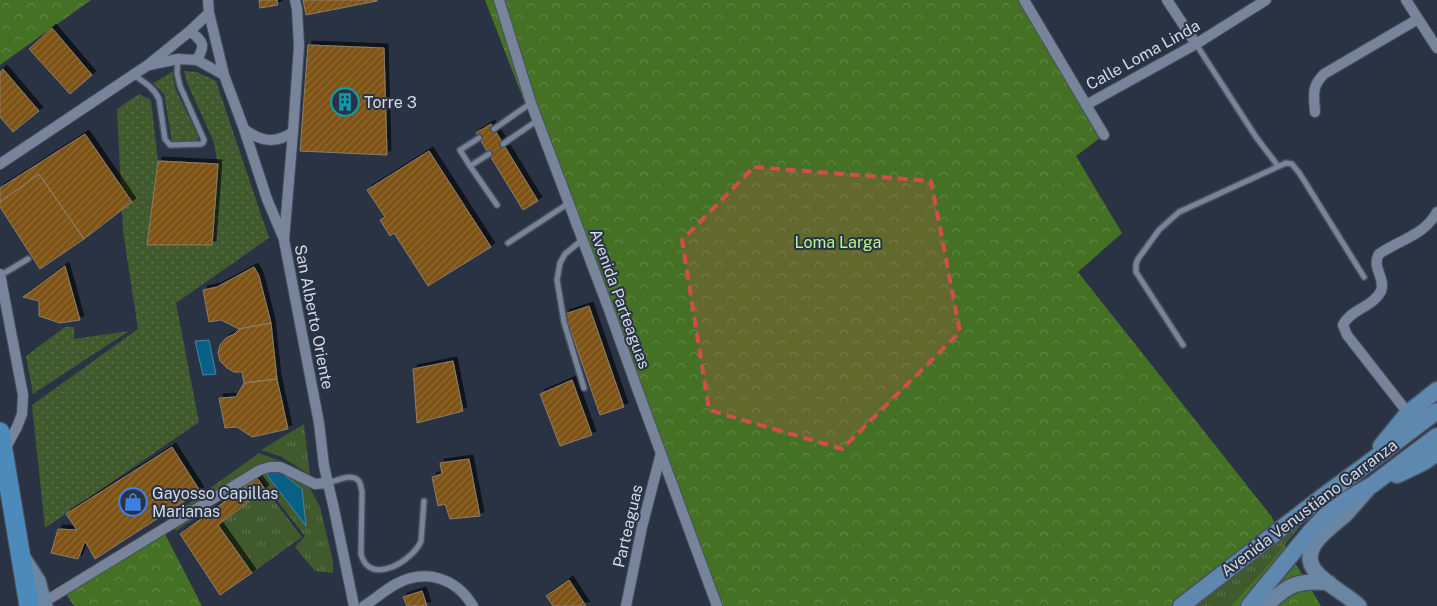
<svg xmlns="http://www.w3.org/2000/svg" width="1437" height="606" font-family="'Public Sans',sans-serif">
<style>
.grass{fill:url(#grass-dots)}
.forest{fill:url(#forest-crowns)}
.park{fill:url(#park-tufts)}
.water{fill:#086085;stroke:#4585a2}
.building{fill:url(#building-hatch);stroke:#8d7d6a;filter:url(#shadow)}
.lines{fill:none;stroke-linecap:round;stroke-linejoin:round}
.lane-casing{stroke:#48505f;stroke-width:8}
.street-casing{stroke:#48505f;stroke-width:12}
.secondary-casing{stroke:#48505f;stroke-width:18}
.primary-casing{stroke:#48505f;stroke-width:19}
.highway-casing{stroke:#48505f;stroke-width:21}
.lane{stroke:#788499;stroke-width:5}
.street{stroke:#788499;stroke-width:10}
.secondary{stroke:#6b86a3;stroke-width:15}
.primary{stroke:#5e88ad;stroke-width:16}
.highway{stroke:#4c8abb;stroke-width:19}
.marked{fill:#d64c4e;fill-opacity:0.2;stroke:#d64c4e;stroke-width:4;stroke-dasharray:10 6;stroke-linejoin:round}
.labels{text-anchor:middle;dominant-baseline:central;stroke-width:4;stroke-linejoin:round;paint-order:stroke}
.street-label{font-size:16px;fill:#d4dae6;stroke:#293344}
.poi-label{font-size:16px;fill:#d4dae6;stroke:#293344;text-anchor:start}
.park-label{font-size:16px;fill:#b7f68f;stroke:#293344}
</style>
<defs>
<pattern id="grass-dots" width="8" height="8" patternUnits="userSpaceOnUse" patternTransform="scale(1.25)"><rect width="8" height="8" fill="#405a2e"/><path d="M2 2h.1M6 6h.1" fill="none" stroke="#5b714c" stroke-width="1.8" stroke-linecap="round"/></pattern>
<pattern id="forest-crowns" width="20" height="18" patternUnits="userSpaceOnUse" patternTransform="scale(1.25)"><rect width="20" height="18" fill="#457124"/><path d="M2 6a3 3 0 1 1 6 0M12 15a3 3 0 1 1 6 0" fill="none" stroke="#5f8544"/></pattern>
<pattern id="park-tufts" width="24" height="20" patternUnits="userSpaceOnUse" patternTransform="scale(1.25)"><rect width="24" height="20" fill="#405a2e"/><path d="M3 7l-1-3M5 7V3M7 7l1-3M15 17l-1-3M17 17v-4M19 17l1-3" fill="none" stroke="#5b714c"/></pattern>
<pattern id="building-hatch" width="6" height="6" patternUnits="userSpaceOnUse" patternTransform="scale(1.25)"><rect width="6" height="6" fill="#7e5314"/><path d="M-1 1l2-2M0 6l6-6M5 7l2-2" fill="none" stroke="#8f6b36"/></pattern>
<filter id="shadow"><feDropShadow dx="4" dy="-4" stdDeviation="0" flood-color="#0009"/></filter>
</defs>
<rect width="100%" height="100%" fill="#293344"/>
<path class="grass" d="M 184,71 L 197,72 L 216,81 L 269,238 L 176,303 L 199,422 L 45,528 L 32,405 L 138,329 L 123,231 L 117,109 L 139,94 L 151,100 L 158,161 L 147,245 L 212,245 L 218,164 L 213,140 L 187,83 Z
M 172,72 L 175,88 L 198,136 L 197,142 L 172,142 L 164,94 L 153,83 Z
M 65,327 L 74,327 L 74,339 L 129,331 L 33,394 L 26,356 Z"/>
<path class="forest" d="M 0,0 L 91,0 L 0,65 Z
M 485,0 L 1024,0 L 1104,135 L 1076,156 L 1122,233 L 1078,272 L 1272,517 L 1279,536 L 1321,606 L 721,606 L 661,456 Z
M 164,532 L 202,606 L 74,606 L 64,591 Z"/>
<path class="park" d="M 304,424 L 310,475 L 280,456 L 261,450 Z
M 259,453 L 280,461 L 307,482 L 320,507 L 333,561 L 333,573 L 315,571 L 295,547 L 305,536 L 257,475 L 176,531 L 167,519 Z
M 265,489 L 302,537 L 252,573 L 218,525 Z
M 1310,514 L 1265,569 L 1231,606 L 1186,606 Z"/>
<path class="water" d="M 209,340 L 216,374 L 203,375 L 195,341 Z
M 277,469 L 302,489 L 306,526 L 264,471 Z"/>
<path class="building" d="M 259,0 L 277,0 L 278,5 L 260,8 Z
M 303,0 L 377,0 L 377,1 L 306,15 Z
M 52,28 L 92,75 L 70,94 L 29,49 Z
M 308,45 L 384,48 L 387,155 L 300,151 Z
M 3,69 L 39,111 L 13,132 L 0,117 L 0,72 Z
M 491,124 L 538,201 L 523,210 L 476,133 Z
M 85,134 L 132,202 L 84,239 L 39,174 L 0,202 L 0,188 Z
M 429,151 L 491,247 L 428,286 L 394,233 L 390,236 L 380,220 L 385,217 L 367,190 Z
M 158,161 L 218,164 L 212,245 L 147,245 Z
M 39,174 L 84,239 L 40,269 L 0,207 L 0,202 Z
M 65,266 L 80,320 L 60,323 L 39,316 L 39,301 L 23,297 Z
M 254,267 L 259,276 L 271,323 L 239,329 L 221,320 L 209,322 L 203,290 L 217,287 Z
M 589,306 L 624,407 L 600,415 L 565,314 Z
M 271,323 L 277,379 L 244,383 L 242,372 L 234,372 L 227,368 L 220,361 L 218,353 L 220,345 L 226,338 L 234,334 L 239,329 Z
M 453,361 L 463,411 L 417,423 L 413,369 Z
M 277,379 L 288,429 L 252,437 L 237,427 L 225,428 L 219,398 L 236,397 L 244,383 Z
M 572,380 L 592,435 L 560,446 L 540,394 Z
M 172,447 L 200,491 L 95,559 L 85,541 L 78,559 L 51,553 L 58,529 L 77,530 L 66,514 Z
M 469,459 L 480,516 L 450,519 L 445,504 L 438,506 L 432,477 L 442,474 L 440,463 Z
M 257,478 L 265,489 L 218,525 L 252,573 L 220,595 L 180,534 Z
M 569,580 L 586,606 L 553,606 L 546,596 Z
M 422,591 L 427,606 L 407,606 L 403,597 Z"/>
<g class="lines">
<defs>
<path id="lane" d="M 1196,44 L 1256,137 L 1278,166
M 134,75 C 144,82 154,88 159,99 L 165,139 L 170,145 L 201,144 L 203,143 L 204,140 L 180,86 L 177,73 L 178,59
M 494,129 L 531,103
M 479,138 L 460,150 L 470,166 L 489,154
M 503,144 L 538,120
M 470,166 L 497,205
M 582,240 L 565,254 L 560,263 L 557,280 L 564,322 L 584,388
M 508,243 L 569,203
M 1,275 L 28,259
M 1183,345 L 1136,272 L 1136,264 L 1138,259 L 1159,230 L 1179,212 L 1286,163 L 1292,164 L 1300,174 L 1364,277
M 328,483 C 336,481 351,473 358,480 C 361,483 361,488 362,492 L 361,554 C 369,587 413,561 421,541 L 424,501"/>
<path id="street" d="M 208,0 L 209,13 L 224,75 L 244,129 L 267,199 L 283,237
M 295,0 L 297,9 L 299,46 L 293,132 L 284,240 L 319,423 L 324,466 L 334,509 L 354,606
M 499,0 L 531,103 L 609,310 L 638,391 L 717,606
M 1024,0 L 1104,135
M 1167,0 L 1196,44
M 1406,0 L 1437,48
M 190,31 C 203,42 206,44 197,60
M 149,65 L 178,59 L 197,60 L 224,75
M 1086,105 L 1196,44 L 1266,0
M 1315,112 C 1314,95 1311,87 1324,74 L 1418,19
M 244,129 C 261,142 276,144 293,132
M 0,164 L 148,65 L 190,31 L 209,13
M 0,274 L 23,395 L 22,414 L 17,427 L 4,451
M 1408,413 L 1347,335 L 1343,325 C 1351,309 1373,307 1381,291 C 1386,278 1371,267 1379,254 C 1399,240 1425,235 1437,212
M 44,602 L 260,470 L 270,467 L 280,467 L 287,470 L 315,484 L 327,483
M 364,606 C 375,599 385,590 396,584 C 426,568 456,578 473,606
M 626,606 L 642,527 L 661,453"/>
<path id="secondary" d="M 22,556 L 38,581 L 45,606
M 1266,606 C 1287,585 1299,579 1329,583
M 1359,606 C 1346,594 1328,586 1316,572 C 1296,548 1331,528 1346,514 C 1353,506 1360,498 1367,490"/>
<path id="primary" d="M 1381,446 L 1408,413 L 1437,390
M 1397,475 L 1424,462 L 1437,453
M 1181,606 L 1322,497 L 1363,467 L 1437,411
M 1249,606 L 1310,532 L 1326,515 L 1348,499 L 1372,485 L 1437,436"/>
<path id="highway" d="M 0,432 L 29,606"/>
</defs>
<use href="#lane" class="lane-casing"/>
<use href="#street" class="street-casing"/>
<use href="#secondary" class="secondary-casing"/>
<use href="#primary" class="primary-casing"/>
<use href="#highway" class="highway-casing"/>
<use href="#lane" class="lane"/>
<use href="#street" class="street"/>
<use href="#secondary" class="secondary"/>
<use href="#primary" class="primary"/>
<use href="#highway" class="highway"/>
</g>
<path class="marked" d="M 754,167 L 931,181 L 960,332 L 842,449 L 709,410 L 682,240 Z"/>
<defs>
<symbol id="building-ring" viewBox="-11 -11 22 22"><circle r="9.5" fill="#293344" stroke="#0f9aa8" stroke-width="1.5"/><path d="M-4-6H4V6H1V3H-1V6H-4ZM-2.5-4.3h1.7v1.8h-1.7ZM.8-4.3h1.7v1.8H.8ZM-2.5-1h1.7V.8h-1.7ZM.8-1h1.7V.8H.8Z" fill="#0f9aa8"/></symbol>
<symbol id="shop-ring" viewBox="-11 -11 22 22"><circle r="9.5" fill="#293344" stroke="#3f7fe0" stroke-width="1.5"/><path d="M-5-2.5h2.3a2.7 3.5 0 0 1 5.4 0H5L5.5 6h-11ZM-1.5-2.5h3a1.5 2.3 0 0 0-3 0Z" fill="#3f7fe0"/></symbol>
</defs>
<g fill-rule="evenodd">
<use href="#building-ring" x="329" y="86" width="32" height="32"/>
<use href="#shop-ring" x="117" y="486" width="32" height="32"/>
</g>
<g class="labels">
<g class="street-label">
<text transform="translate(1143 55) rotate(-29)">Calle Loma Linda</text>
<text transform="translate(620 299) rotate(70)">Avenida Parteaguas</text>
<text transform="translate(314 317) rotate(79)">San Alberto Oriente</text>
<text transform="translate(1309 508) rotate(-37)">Avenida Venustiano Carranza</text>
<text transform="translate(628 526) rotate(-77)">Parteaguas</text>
</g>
<g class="poi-label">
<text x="364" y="102">Torre 3</text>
<text x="152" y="493">Gayosso Capillas<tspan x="152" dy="18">Marianas</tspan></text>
</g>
<g class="park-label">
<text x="838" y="242">Loma Larga</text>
</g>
</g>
</svg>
